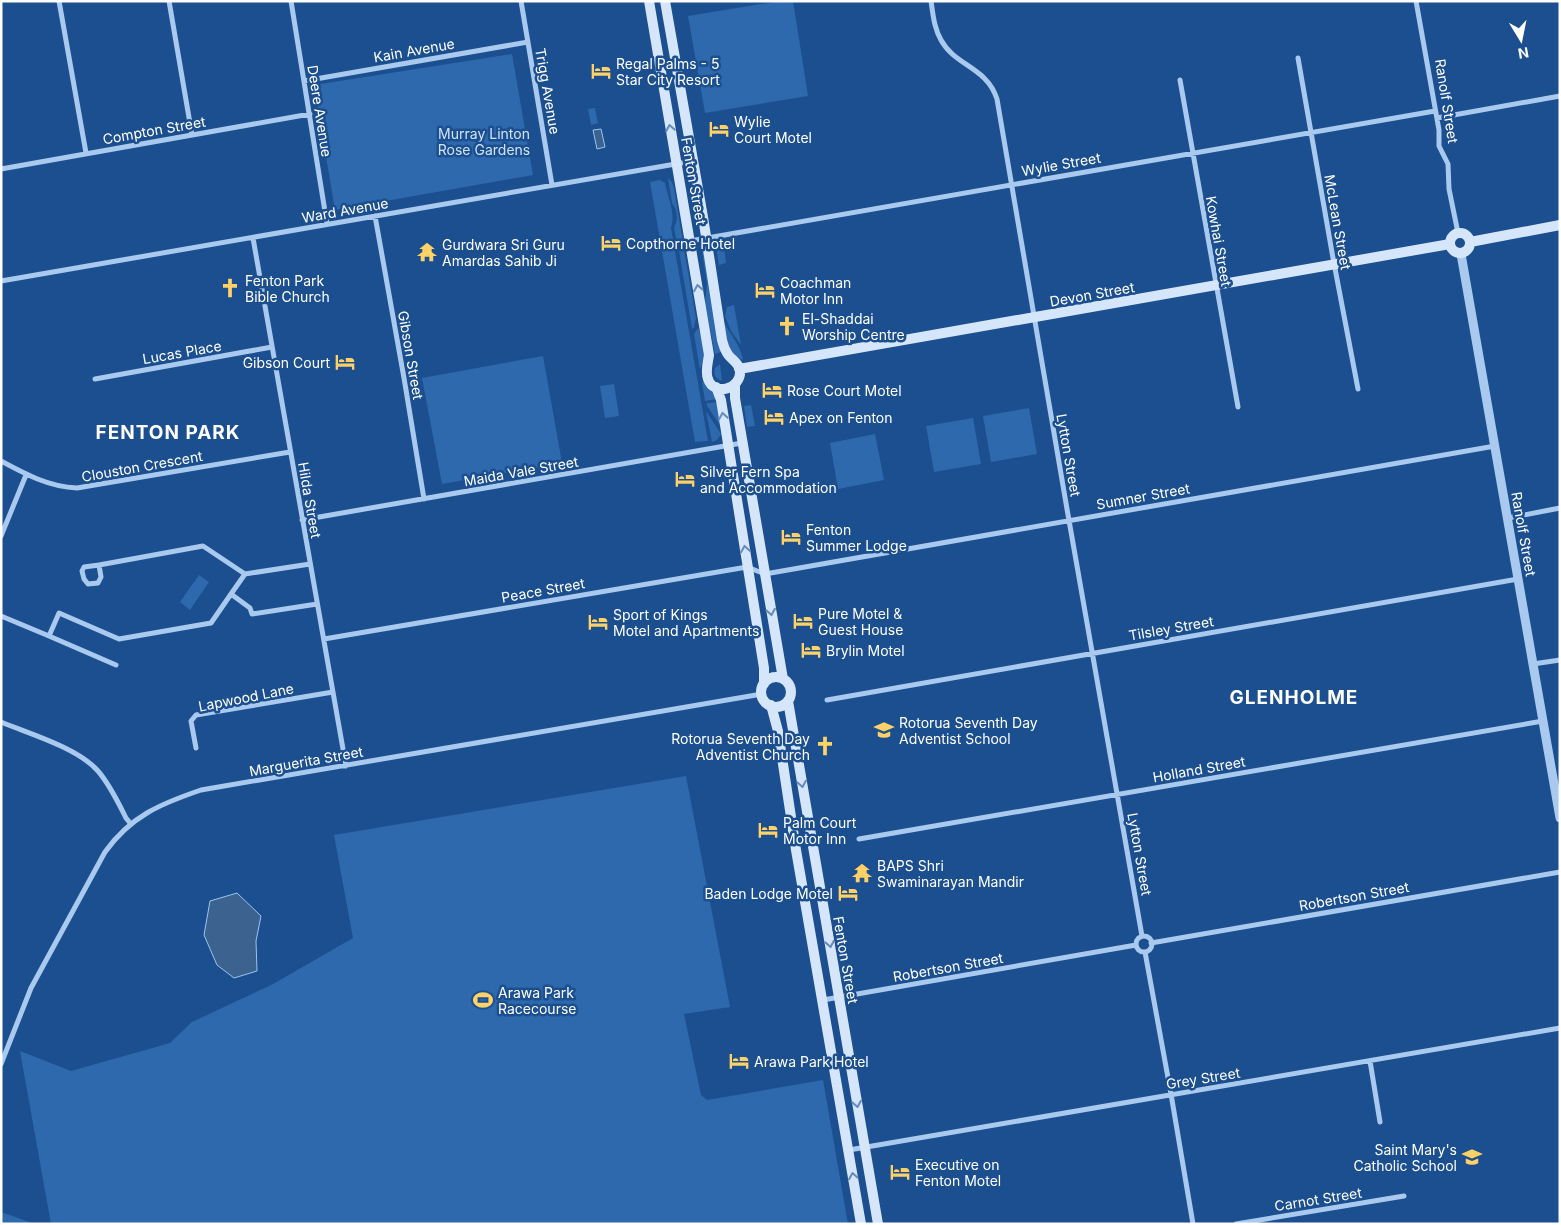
<svg xmlns="http://www.w3.org/2000/svg" width="1561" height="1225" font-family="Inter,sans-serif">
<style>
.green{fill:#2e69ad}
.water{fill:#3c6290;stroke:#9cc4f0}
.lines{fill:none;stroke-linecap:round;stroke-linejoin:round}
.minor{stroke:#a9c9ee;stroke-width:5}
.tertiary{stroke:#a9c9ee;stroke-width:9}
.secondary{stroke:#d6e6fa;stroke-width:10}
.oneway{stroke:#668bba}
.labels{text-anchor:middle;dominant-baseline:central;stroke-width:5;stroke-linejoin:round;paint-order:stroke}
.street-label{font-size:14px;fill:#fff;stroke:#1b4f8f}
.poi-label{font-size:14px;fill:#fff;stroke:#1b4f8f;text-anchor:start}
.park-label{font-size:14px;fill:#cfe3fa;stroke:#1b4f8f}
.district-label{font-size:19px;font-weight:bold;letter-spacing:1px;fill:#fff;stroke:#1b4f8f}
</style>
<rect width="100%" height="100%" fill="#1b4f8f"/>
<path class="green" d="M 780,1 L 793,1 L 808,96 L 705,113 L 688,16 Z
M 512,54 L 533,175 L 335,210 L 314,85 Z
M 595,108 L 598,123 L 591,125 L 588,109 Z
M 668,178 L 672,182 L 674,188 L 683,242 L 677,243 L 674,228 L 677,219 L 676,210 L 672,203 Z
M 660,180 L 665,183 C 668,199 676,213 671,228 L 708,441 L 695,442 L 650,182 Z
M 723,239 L 726,263 L 719,265 L 716,248 L 720,241 Z
M 683,244 L 696,318 L 694,328 L 692,329 L 678,245 Z
M 702,251 L 704,252 L 721,352 L 715,354 L 705,303 L 707,284 Z
M 734,305 L 741,345 L 731,331 L 725,316 L 727,307 Z
M 723,320 C 729,334 741,345 743,360 C 726,354 726,335 723,320 Z
M 698,328 L 706,351 L 700,370 L 694,334 Z
M 543,356 L 562,463 L 442,484 L 422,378 Z
M 720,364 L 722,381 C 716,379 713,375 715,368 Z
M 704,381 L 717,399 L 705,401 L 702,382 Z
M 614,384 L 619,416 L 605,418 L 600,386 Z
M 718,402 L 722,428 L 707,406 L 707,403 Z
M 751,405 L 755,426 L 747,427 L 744,406 Z
M 1029,408 L 1037,454 L 991,462 L 983,416 Z
M 706,411 L 721,434 L 717,440 L 712,442 Z
M 973,418 L 981,464 L 934,472 L 926,426 Z
M 875,434 L 884,480 L 838,489 L 830,443 Z
M 199,575 L 209,582 L 190,610 L 180,602 Z
M 686,776 L 730,1007 L 684,1014 L 701,1095 L 707,1100 L 823,1080 L 848,1224 L 51,1224 L 20,1051 L 71,1071 L 170,1043 L 192,1022 L 273,984 L 353,938 L 334,835 Z
M 1,1212 L 35,1224 L 1,1224 Z"/>
<path class="water" d="M 601,129 L 605,147 L 597,149 L 593,130 Z
M 237,893 L 261,916 L 256,941 L 257,971 L 234,978 L 217,965 L 204,935 L 210,901 Z"/>
<g class="lines">
<path class="minor" d="M 59,1 L 86,153
M 169,1 L 192,135
M 291,1 L 327,224
M 521,1 L 552,185
M 931,1 C 933,14 934,28 941,40 C 955,66 987,67 997,99 L 1067,509 L 1142,936
M 1416,1 L 1439,130 L 1439,146 L 1448,164 L 1449,189 L 1458,233
M 1298,58 L 1333,258 L 1358,389
M 1180,80 L 1238,407
M 304,81 L 528,42
M 1437,118 L 1560,96
M 1,169 L 310,114
M 375,216 L 404,378 L 424,499
M 253,238 L 346,766
M 690,241 L 1435,111
M 1,281 L 693,161
M 95,379 L 272,347
M 1,461 C 25,474 49,487 77,488 L 290,452
M 1508,518 L 1560,508
M 302,520 L 742,443
M 1,536 L 26,475
M 99,565 L 84,567 L 82,571 L 84,579 L 88,584 L 98,583 L 101,577 L 99,565 L 203,546 L 245,574 L 310,564
M 231,594 L 245,574
M 1,616 L 49,636 L 59,613 L 119,639 L 211,623 L 231,594 L 250,608 L 252,614 L 317,604
M 49,636 L 116,665
M 324,639 L 747,567 L 765,574 L 1495,446
M 1533,664 L 1560,660
M 827,700 L 1518,579
M 1,722 C 30,734 78,748 98,771 C 110,785 118,802 126,818 L 130,823
M 196,748 L 191,721 L 196,715 L 333,692
M 859,839 L 1543,721
M1136 944a8 8 0 1 1 16 0a8 8 0 1 1-16 0Z
M 1151,943 L 1560,872
M 1145,952 L 1171,1094 L 1193,1224
M 823,1000 L 1136,945
M 1370,1061 L 1380,1122
M 1,1064 L 31,988 L 105,852 C 131,816 160,804 201,790 L 762,694
M 849,1150 L 1560,1028
M 1236,1224 L 1404,1196"/>
<path class="tertiary" d="M 1461,254 L 1560,818"/>
<path class="secondary" d="M 649,1 L 709,355 C 708,362 705,372 708,379 C 714,397 742,389 740,370 C 738,361 729,359 726,351 C 724,348 723,343 722,340 L 703,217 L 665,1
M1450 243a10 10 0 1 1 20 0a10 10 0 1 1-20 0Z
M 1470,242 L 1560,225
M 739,369 L 1450,244
M 735,384 L 735,398 L 783,679
M 716,387 L 721,400 L 764,668 L 764,684
M761 692a15 15 0 1 1 30 0a15 15 0 1 1-30 0Z
M 788,701 L 878,1224
M 771,705 L 778,731 L 796,850 L 861,1224"/>
</g>
<defs><path id="oneway-chevron" d="M-2-3.5L2.5 0L-2 3.5" fill="none" stroke-width="1.6" stroke-linecap="round" stroke-linejoin="round" transform="scale(1.25)"/></defs>
<g class="oneway">
<use href="#oneway-chevron" transform="translate(670 128) rotate(-100)"/>
<use href="#oneway-chevron" transform="translate(698 288) rotate(-100)"/>
<use href="#oneway-chevron" transform="translate(723 416) rotate(-99)"/>
<use href="#oneway-chevron" transform="translate(745 549) rotate(-99)"/>
<use href="#oneway-chevron" transform="translate(771 612) rotate(81)"/>
<use href="#oneway-chevron" transform="translate(802 784) rotate(80)"/>
<use href="#oneway-chevron" transform="translate(830 944) rotate(80)"/>
<use href="#oneway-chevron" transform="translate(857 1104) rotate(80)"/>
<use href="#oneway-chevron" transform="translate(853 1176) rotate(-100)"/>
</g>
<defs>
<symbol id="hotel-bare" viewBox="-9 -9 18 18"><path d="M-6-4.5h1.5V1H6V5H4.5V3h-9V5H-6ZM-4 0a1.8 1.8 0 1 1 3.6 0ZM.5 0V-2.5h3Q6-2.5 6 0Z" fill="#ffd166" stroke="#1b4f8f" stroke-width="2.5" paint-order="stroke"/></symbol>
<symbol id="temple-bare" viewBox="-9 -9 18 18"><path d="M0-6L5-2H3V0L6.5 2.5H4V6H1.5V3h-3V6H-4V2.5H-6.5L-3 0V-2H-5Z" fill="#ffd166" stroke="#1b4f8f" stroke-width="2.5" paint-order="stroke"/></symbol>
<symbol id="church-bare" viewBox="-9 -9 18 18"><path d="M-1.2-6h2.4v3.5h3.3v2.4h-3.3V6h-2.4V-.1h-3.3v-2.4h3.3Z" fill="#ffd166" stroke="#1b4f8f" stroke-width="2.5" paint-order="stroke"/></symbol>
<symbol id="school-bare" viewBox="-9 -9 18 18"><path d="M0-5L7-2L0 1L-7-2ZM-4 1L0 2.5L4 1V4Q0 6-4 4Z" fill="#ffd166" stroke="#1b4f8f" stroke-width="2.5" paint-order="stroke"/></symbol>
<symbol id="stadium-bare" viewBox="-9 -9 18 18"><path d="M0-5a6.5 5 0 1 0 0 10a6.5 5 0 1 0 0-10ZM-3.5-1.8h7v3.6h-7Z" fill="#ffd166" stroke="#1b4f8f" stroke-width="2.5" paint-order="stroke"/></symbol>
</defs>
<g fill-rule="evenodd">
<use href="#hotel-bare" x="587" y="57" width="28" height="28"/>
<use href="#hotel-bare" x="705" y="115" width="28" height="28"/>
<use href="#hotel-bare" x="597" y="229" width="28" height="28"/>
<use href="#temple-bare" x="413" y="238" width="28" height="28"/>
<use href="#church-bare" x="216" y="274" width="28" height="28"/>
<use href="#hotel-bare" x="751" y="276" width="28" height="28"/>
<use href="#church-bare" x="773" y="312" width="28" height="28"/>
<use href="#hotel-bare" x="331" y="348" width="28" height="28"/>
<use href="#hotel-bare" x="758" y="376" width="28" height="28"/>
<use href="#hotel-bare" x="760" y="403" width="28" height="28"/>
<use href="#hotel-bare" x="671" y="465" width="28" height="28"/>
<use href="#hotel-bare" x="777" y="523" width="28" height="28"/>
<use href="#hotel-bare" x="789" y="607" width="28" height="28"/>
<use href="#hotel-bare" x="584" y="608" width="28" height="28"/>
<use href="#hotel-bare" x="797" y="636" width="28" height="28"/>
<use href="#school-bare" x="870" y="716" width="28" height="28"/>
<use href="#church-bare" x="811" y="732" width="28" height="28"/>
<use href="#hotel-bare" x="754" y="816" width="28" height="28"/>
<use href="#temple-bare" x="848" y="859" width="28" height="28"/>
<use href="#hotel-bare" x="834" y="879" width="28" height="28"/>
<use href="#stadium-bare" x="469" y="986" width="28" height="28"/>
<use href="#hotel-bare" x="725" y="1047" width="28" height="28"/>
<use href="#school-bare" x="1458" y="1143" width="28" height="28"/>
<use href="#hotel-bare" x="886" y="1158" width="28" height="28"/>
</g>
<g class="labels">
<g class="street-label">
<text transform="translate(414 50) rotate(-10)">Kain Avenue</text>
<text transform="translate(548 91) rotate(80)">Trigg Avenue</text>
<text transform="translate(1447 101) rotate(81)">Ranolf Street</text>
<text transform="translate(320 111) rotate(81)">Deere Avenue</text>
<text transform="translate(154 130) rotate(-10)">Compton Street</text>
<text transform="translate(1061 164) rotate(-10)">Wylie Street</text>
<text transform="translate(694 181) rotate(80)">Fenton Street</text>
<text transform="translate(345 210) rotate(-10)">Ward Avenue</text>
<text transform="translate(1338 222) rotate(80)">McLean Street</text>
<text transform="translate(1219 241) rotate(80)">Kowhai Street</text>
<text transform="translate(1092 294) rotate(-10)">Devon Street</text>
<text transform="translate(182 352) rotate(-10)">Lucas Place</text>
<text transform="translate(411 355) rotate(80)">Gibson Street</text>
<text transform="translate(1069 455) rotate(80)">Lytton Street</text>
<text transform="translate(142 466) rotate(-10)">Clouston Crescent</text>
<text transform="translate(521 471) rotate(-10)">Maida Vale Street</text>
<text transform="translate(1143 496) rotate(-10)">Sumner Street</text>
<text transform="translate(310 500) rotate(80)">Hilda Street</text>
<text transform="translate(1524 534) rotate(80)">Ranolf Street</text>
<text transform="translate(543 590) rotate(-10)">Peace Street</text>
<text transform="translate(1171 628) rotate(-10)">Tilsley Street</text>
<text transform="translate(246 697) rotate(-11)">Lapwood Lane</text>
<text transform="translate(306 761) rotate(-10)">Marguerita Street</text>
<text transform="translate(1199 769) rotate(-10)">Holland Street</text>
<text transform="translate(1140 854) rotate(80)">Lytton Street</text>
<text transform="translate(1354 896) rotate(-10)">Robertson Street</text>
<text transform="translate(846 960) rotate(80)">Fenton Street</text>
<text transform="translate(948 967) rotate(-10)">Robertson Street</text>
<text transform="translate(1203 1078) rotate(-9)">Grey Street</text>
<text transform="translate(1318 1199) rotate(-9)">Carnot Street</text>
</g>
<g class="poi-label">
<text x="616" y="63">Regal Palms - 5<tspan x="616" dy="16">Star City Resort</tspan></text>
<text x="734" y="121">Wylie<tspan x="734" dy="16">Court Motel</tspan></text>
<text x="626" y="243">Copthorne Hotel</text>
<text x="442" y="244">Gurdwara Sri Guru<tspan x="442" dy="16">Amardas Sahib Ji</tspan></text>
<text x="245" y="280">Fenton Park<tspan x="245" dy="16">Bible Church</tspan></text>
<text x="780" y="282">Coachman<tspan x="780" dy="16">Motor Inn</tspan></text>
<text x="802" y="318">El-Shaddai<tspan x="802" dy="16">Worship Centre</tspan></text>
<text x="330" y="362" text-anchor="end">Gibson Court</text>
<text x="787" y="390">Rose Court Motel</text>
<text x="789" y="417">Apex on Fenton</text>
<text x="700" y="471">Silver Fern Spa<tspan x="700" dy="16">and Accommodation</tspan></text>
<text x="806" y="529">Fenton<tspan x="806" dy="16">Summer Lodge</tspan></text>
<text x="818" y="613">Pure Motel &amp;<tspan x="818" dy="16">Guest House</tspan></text>
<text x="613" y="614">Sport of Kings<tspan x="613" dy="16">Motel and Apartments</tspan></text>
<text x="826" y="650">Brylin Motel</text>
<text x="899" y="722">Rotorua Seventh Day<tspan x="899" dy="16">Adventist School</tspan></text>
<text x="810" y="738" text-anchor="end">Rotorua Seventh Day<tspan x="810" dy="16">Adventist Church</tspan></text>
<text x="783" y="822">Palm Court<tspan x="783" dy="16">Motor Inn</tspan></text>
<text x="877" y="865">BAPS Shri<tspan x="877" dy="16">Swaminarayan Mandir</tspan></text>
<text x="833" y="893" text-anchor="end">Baden Lodge Motel</text>
<text x="498" y="992">Arawa Park<tspan x="498" dy="16">Racecourse</tspan></text>
<text x="754" y="1061">Arawa Park Hotel</text>
<text x="1457" y="1149" text-anchor="end">Saint Mary's<tspan x="1457" dy="16">Catholic School</tspan></text>
<text x="915" y="1164">Executive on<tspan x="915" dy="16">Fenton Motel</tspan></text>
</g>
<g class="park-label">
<text x="484" y="133">Murray Linton<tspan x="484" dy="16">Rose Gardens</tspan></text>
</g>
<g class="district-label">
<text x="168" y="432">FENTON PARK</text>
<text x="1294" y="697">GLENHOLME</text>
</g>
</g>
<rect width="1561" height="1225" fill="none" stroke="#ffffff" stroke-width="5"/>
<g transform="translate(1521 40) rotate(170)" stroke="#1b4f8f" stroke-width="4" paint-order="stroke">
<path d="M0-4L9 19L0 12L-9 19Z" fill="#ffffff"/>
<text y="-8" font-size="14" font-weight="bold" text-anchor="middle" fill="#ffffff">N</text>
</g>
</svg>
